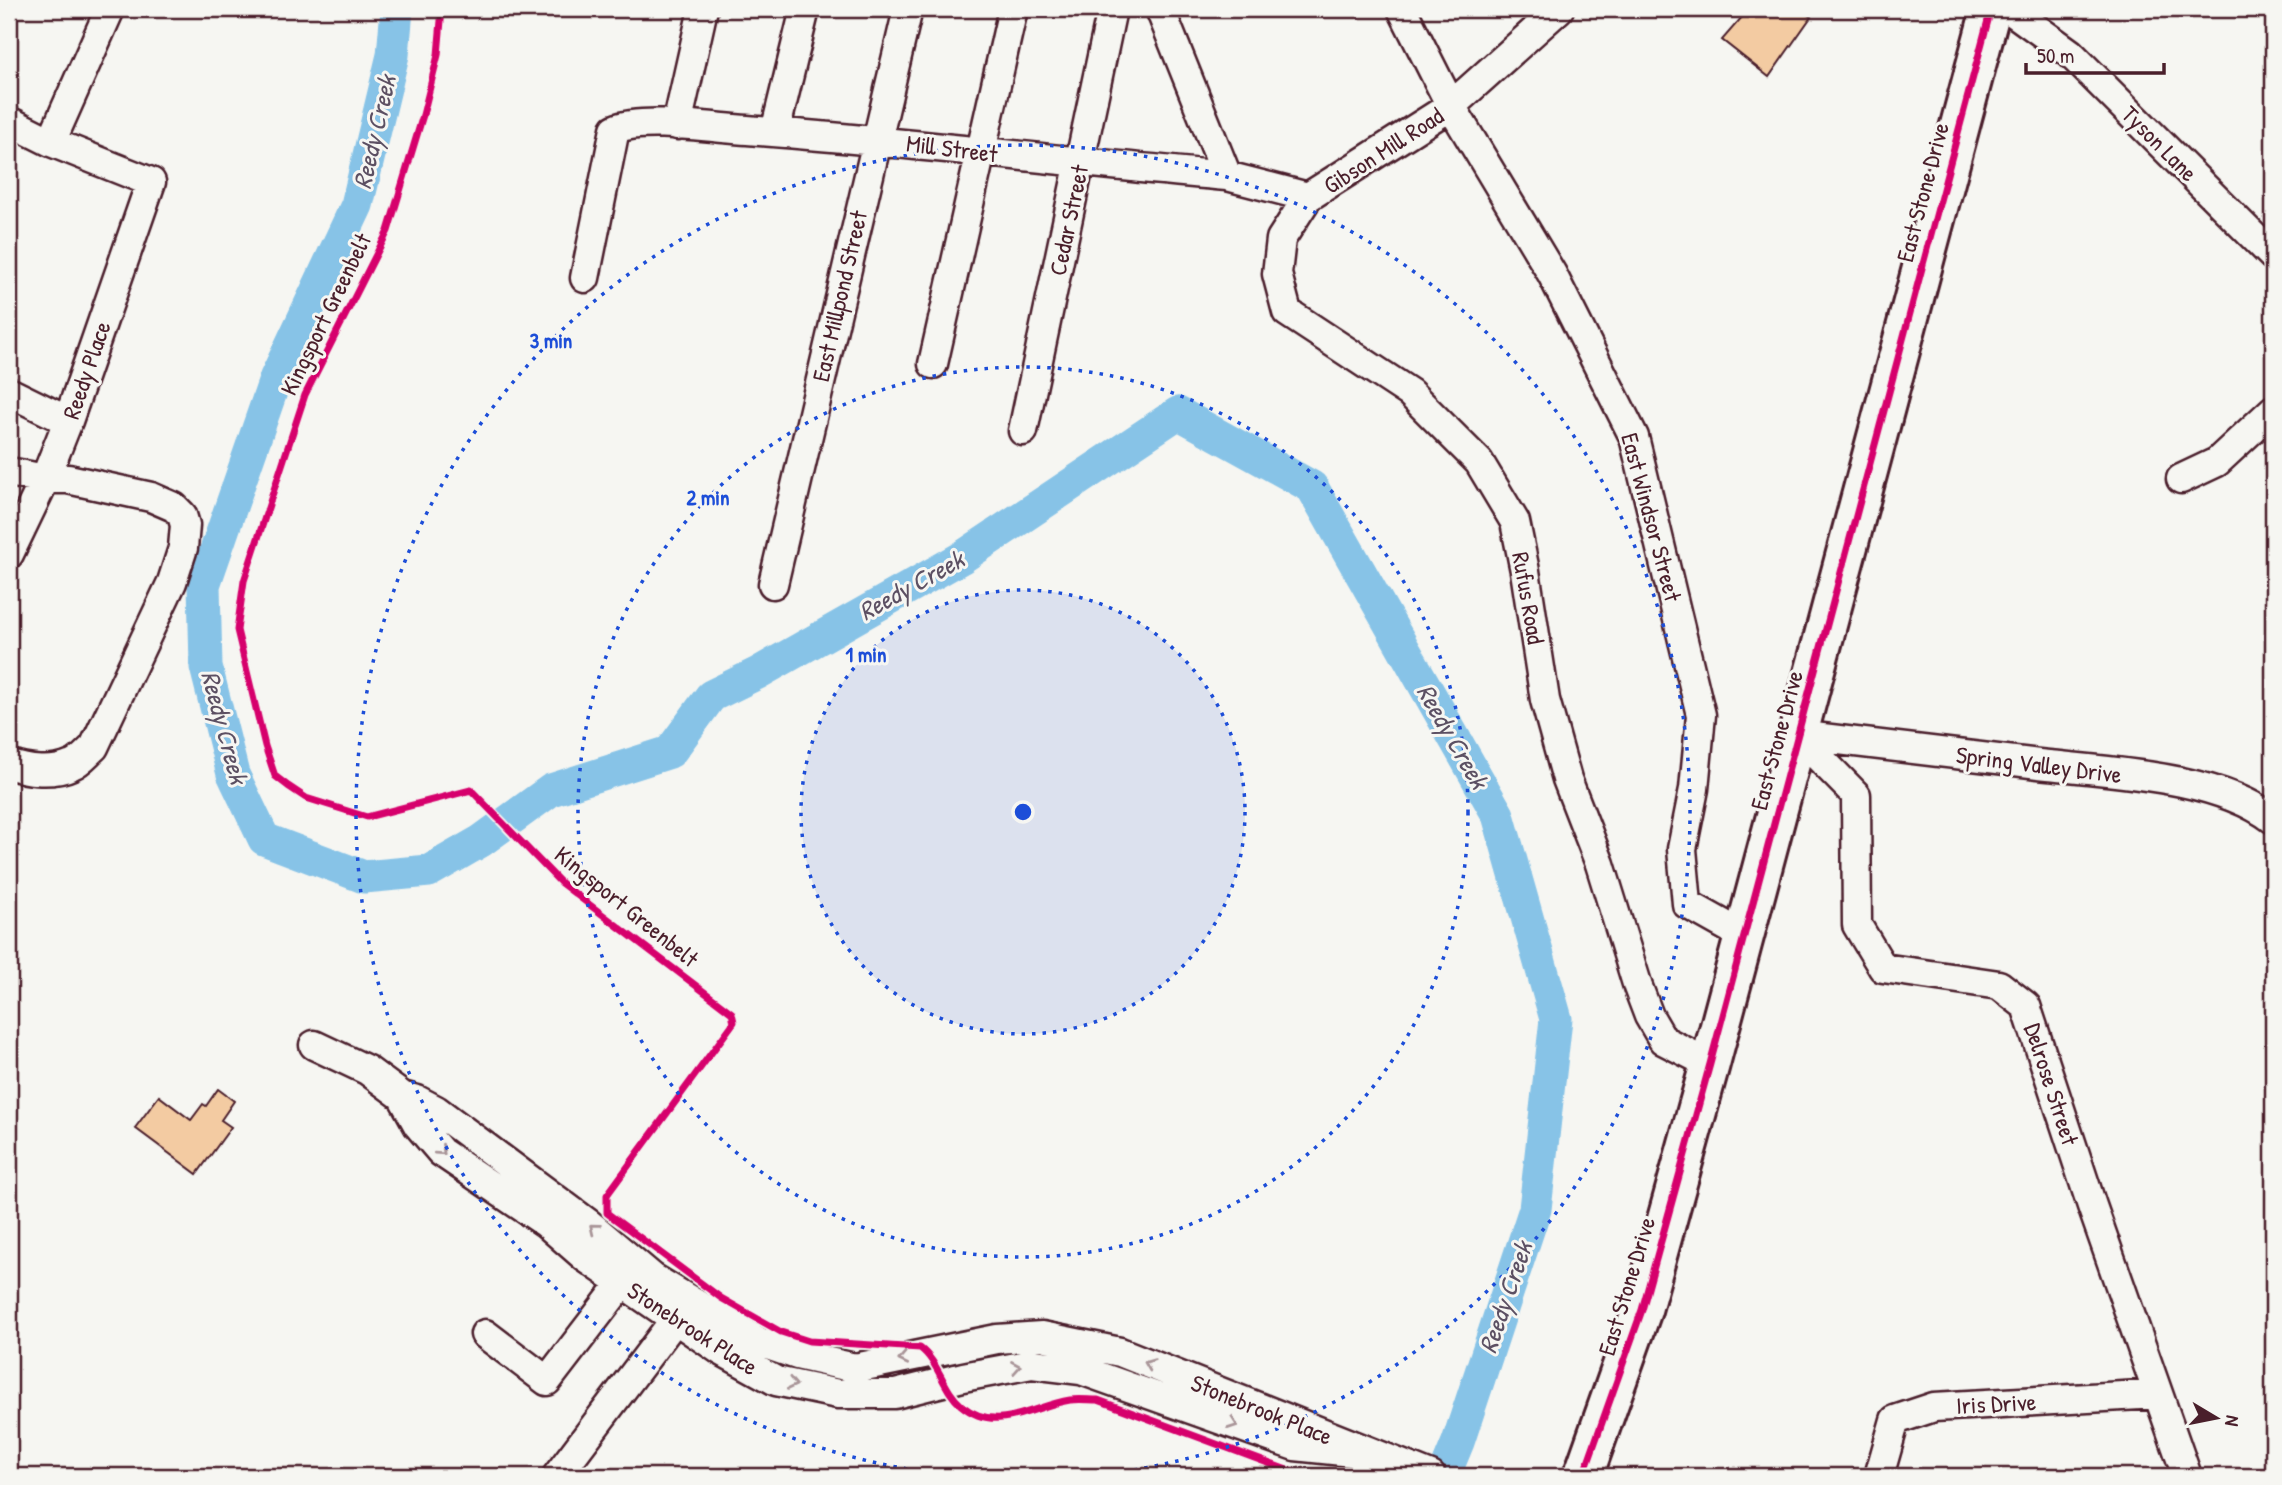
<svg xmlns="http://www.w3.org/2000/svg" width="2282" height="1485" font-family="'Patrick Hand',sans-serif">
<style>
.lines{fill:none;stroke-linecap:round;stroke-linejoin:round}
.river{stroke:#87c3e7;stroke-width:33}
.building{fill:#f3cba2;stroke:#4a1f2b;stroke-width:2}
.minor-casing{stroke:#4a1f2b;stroke-width:33}
.highway-casing{stroke:#4a1f2b;stroke-width:44}
.minor{stroke:#f6f6f2;stroke-width:28}
.highway{stroke:#f6f6f2;stroke-width:38}
.cycleway-casing{stroke:#f6f6f2;stroke-width:11}
.cycleway{stroke:#d6006c;stroke-width:7}
.oneway{stroke:#a99598}
.ring{fill:none;stroke:#1d4ed8;stroke-width:3.5;stroke-dasharray:3.5 7}
.labels{text-anchor:middle;dominant-baseline:central;stroke-width:6;stroke-linejoin:round;paint-order:stroke}
.street-label{font-size:24px;fill:#4a1f2b;stroke:#f6f6f2}
.water-label{font-size:26px;font-style:italic;fill:#5c5063;stroke:#f6f6f2}
.centre{fill:#1d4ed8;stroke:#f6f6f2;stroke-width:3.5}
.ring-label{font-size:21px;text-anchor:middle;font-weight:bold;fill:#1d4ed8;stroke:#f6f6f2;stroke-width:6;stroke-linejoin:round;paint-order:stroke}
</style>
<rect width="100%" height="100%" fill="#f6f6f2"/>
<filter id="ink" filterUnits="userSpaceOnUse"><feTurbulence type="fractalNoise" baseFrequency=".0143" numOctaves="2"/><feDisplacementMap in="SourceGraphic" scale="14" xChannelSelector="R" yChannelSelector="G"/><feConvolveMatrix kernelMatrix="1 2 1 2 8 2 1 2 1" color-interpolation-filters="sRGB"/></filter>
<g filter="url(#ink)">
<g class="lines">
<path class="river" d="M 397,9 L 393,55 L 357,205 L 276,377 L 204,585 L 206,667 L 233,774 L 264,839 L 364,877 L 429,871 L 481,841 L 551,790 L 670,752 L 711,696 L 758,673 L 961,558 L 1178,413 L 1312,487 L 1498,815 L 1556,1019 L 1535,1209 L 1458,1442 L 1444,1476"/>
</g>
<path class="building" d="M 1749,9 L 1798,9 L 1811,17 L 1769,77 L 1722,40 Z
M 218,1089 L 234,1101 L 221,1120 L 231,1127 L 197,1174 L 135,1128 L 159,1096 L 191,1120 L 203,1104 L 206,1106 Z"/>
<g class="lines">
<defs>
<path id="minor" d="M 1160,9 L 1227,176 L 1308,197 L 1451,106 L 1559,9
M 1402,9 L 1451,106 L 1552,274 L 1634,437 L 1701,715 L 1694,789 L 1682,849 L 1687,904 L 1744,936
M 2009,9 L 2070,53 L 2273,256
M 9,121 L 51,142 L 151,182 L 68,421 L 45,479 L 9,554
M 677,125 L 703,9
M 775,132 L 805,9
M 51,142 L 110,9
M 1308,197 L 1281,239 L 1277,274 L 1287,312 L 1410,393 L 1479,462 L 1515,522 L 1525,571 L 1545,700 L 1567,779 L 1600,864 L 1638,987 L 1649,1016 L 1663,1040 L 1710,1064
M 585,278 L 615,129 C 643,117 714,128 747,130 C 907,142 1067,162 1227,176
M 933,364 L 1013,9
M 9,392 L 68,421
M 1023,431 L 1112,9
M 9,472 L 45,479 L 68,479 L 151,497 L 174,507 L 182,515 L 185,525 L 183,548 L 172,582 L 94,747 C 87,753 80,762 72,765 C 53,774 27,771 9,764
M 2181,479 L 2217,462 L 2273,410
M 773,584 L 908,9
M 1797,735 L 1856,795 L 1857,925 L 1883,968 L 1999,985 L 2026,1006 L 2092,1206 L 2187,1476
M 1797,735 C 1875,744 1953,754 2031,763 C 2104,772 2214,774 2273,819
M 314,1045 L 367,1070 L 402,1096 L 418,1125 L 441,1152 L 546,1223 L 586,1258 L 720,1350 L 776,1381 L 838,1394 L 895,1394 L 963,1377 L 1032,1364 L 1081,1370 L 1295,1446 L 1371,1454
M 402,1096 L 417,1100 L 436,1110 L 589,1224 L 653,1278 L 759,1342 L 797,1355 L 855,1368 L 997,1339 L 1042,1336 L 1120,1352 L 1431,1476
M 485,1334 L 547,1381 L 633,1269
M 557,1476 L 686,1305
M 1879,1476 L 1895,1420 L 1934,1407 L 2157,1394"/>
<path id="highway" d="M 1583,1476 L 1642,1310 L 1710,1064 L 1991,9"/>
</defs>
<use href="#minor" class="minor-casing"/>
<use href="#highway" class="highway-casing"/>
<use href="#minor" class="minor"/>
<use href="#highway" class="highway"/>
<defs>
<path id="cycleway" d="M 442,9 L 438,55 L 423,115 L 388,231 L 305,395 L 244,581 L 237,630 L 265,746 L 275,776 L 288,786 L 306,798 L 367,817 L 471,790 L 561,883 L 732,1013 L 734,1022 L 607,1195 L 607,1213 L 721,1298 L 781,1332 L 809,1341 L 920,1348 C 939,1362 943,1390 961,1405 C 997,1435 1031,1406 1070,1400 C 1079,1399 1089,1400 1098,1400 L 1295,1473 L 1298,1476
M 1583,1476 L 1642,1310 L 1710,1064 L 1991,9"/>
</defs>
<use href="#cycleway" class="cycleway-casing"/>
<use href="#cycleway" class="cycleway"/>
</g>
<defs><path id="oneway-chevron" d="M-2-3.5L2.5 0L-2 3.5" fill="none" stroke-width="1.6" stroke-linecap="round" stroke-linejoin="round" transform="scale(1.75)"/></defs>
<g class="oneway">
<use href="#oneway-chevron" transform="translate(441 1151) rotate(42)"/>
<use href="#oneway-chevron" transform="translate(594 1228) rotate(-141)"/>
<use href="#oneway-chevron" transform="translate(903 1359) rotate(168)"/>
<use href="#oneway-chevron" transform="translate(1149 1364) rotate(-158)"/>
<use href="#oneway-chevron" transform="translate(1016 1367) rotate(-10)"/>
<use href="#oneway-chevron" transform="translate(792 1384) rotate(12)"/>
<use href="#oneway-chevron" transform="translate(1233 1424) rotate(20)"/>
</g>
</g>
<circle cx="1023" cy="812" r="222" fill="#1d4ed8" fill-opacity=".12"/>
<g class="ring">
<circle cx="1023" cy="812" r="222"/>
<circle cx="1023" cy="812" r="445"/>
<path d="M959 1476A667 667 0 1 1 1087 1476"/>
</g>
<g class="labels">
<g class="street-label">
<text transform="translate(2160 143) rotate(45)">Tyson Lane</text>
<text transform="translate(952 148) rotate(7)">Mill Street</text>
<text transform="translate(1383 150) rotate(-33)">Gibson Mill Road</text>
<text transform="translate(1922 192) rotate(-75)">East Stone Drive</text>
<text transform="translate(1068 220) rotate(-78)">Cedar Street</text>
<text transform="translate(839 296) rotate(-77)">East Millpond Street</text>
<text transform="translate(325 314) rotate(-64)">Kingsport Greenbelt</text>
<text transform="translate(86 370) rotate(-71)">Reedy Place</text>
<text transform="translate(1652 517) rotate(75)">East Windsor Street</text>
<text transform="translate(1529 598) rotate(80)">Rufus Road</text>
<text transform="translate(1776 740) rotate(-75)">East Stone Drive</text>
<text transform="translate(2039 764) rotate(7)">Spring Valley Drive</text>
<text transform="translate(627 906) rotate(39)">Kingsport Greenbelt</text>
<text transform="translate(2052 1084) rotate(72)">Delrose Street</text>
<text transform="translate(1626 1286) rotate(-73)">East Stone Drive</text>
<text transform="translate(693 1328) rotate(33)">Stonebrook Place</text>
<text transform="translate(1996 1403) rotate(-3)">Iris Drive</text>
<text transform="translate(1262 1409) rotate(22)">Stonebrook Place</text>
</g>
<g class="water-label">
<text transform="translate(374 132) rotate(-77)">Reedy Creek</text>
<text transform="translate(911 585) rotate(-29)">Reedy Creek</text>
<text transform="translate(225 727) rotate(75)">Reedy Creek</text>
<text transform="translate(1453 736) rotate(60)">Reedy Creek</text>
<text transform="translate(1505 1297) rotate(-71)">Reedy Creek</text>
</g>
</g>
<circle cx="1023" cy="812" r="10" class="centre"/>
<g class="ring-label">
<text x="551" y="348">3 min</text>
<text x="708" y="505">2 min</text>
<text x="866" y="662">1 min</text>
</g>
<rect width="2282" height="1485" fill="none" stroke="#f6f6f2" stroke-width="35"/>
<rect x="18" y="18" width="2247" height="1450" fill="none" stroke="#4a1f2b" stroke-width="2.5" filter="url(#ink)"/>
<g transform="translate(2216 1418) rotate(100)" stroke="#f6f6f2" stroke-width="5" paint-order="stroke">
<path d="M0-5L12 26L0 18L-12 26Z" fill="#4a1f2b"/>
<text y="-10" font-size="19" font-weight="bold" text-anchor="middle" fill="#4a1f2b">N</text>
</g>
<path d="M2026 63v10h138v-10" fill="none" stroke="#4a1f2b" stroke-width="3.5"/>
<text x="2037" y="63" font-size="21" fill="#4a1f2b" stroke="#f6f6f2" stroke-width="5" paint-order="stroke">50 m</text>
</svg>
